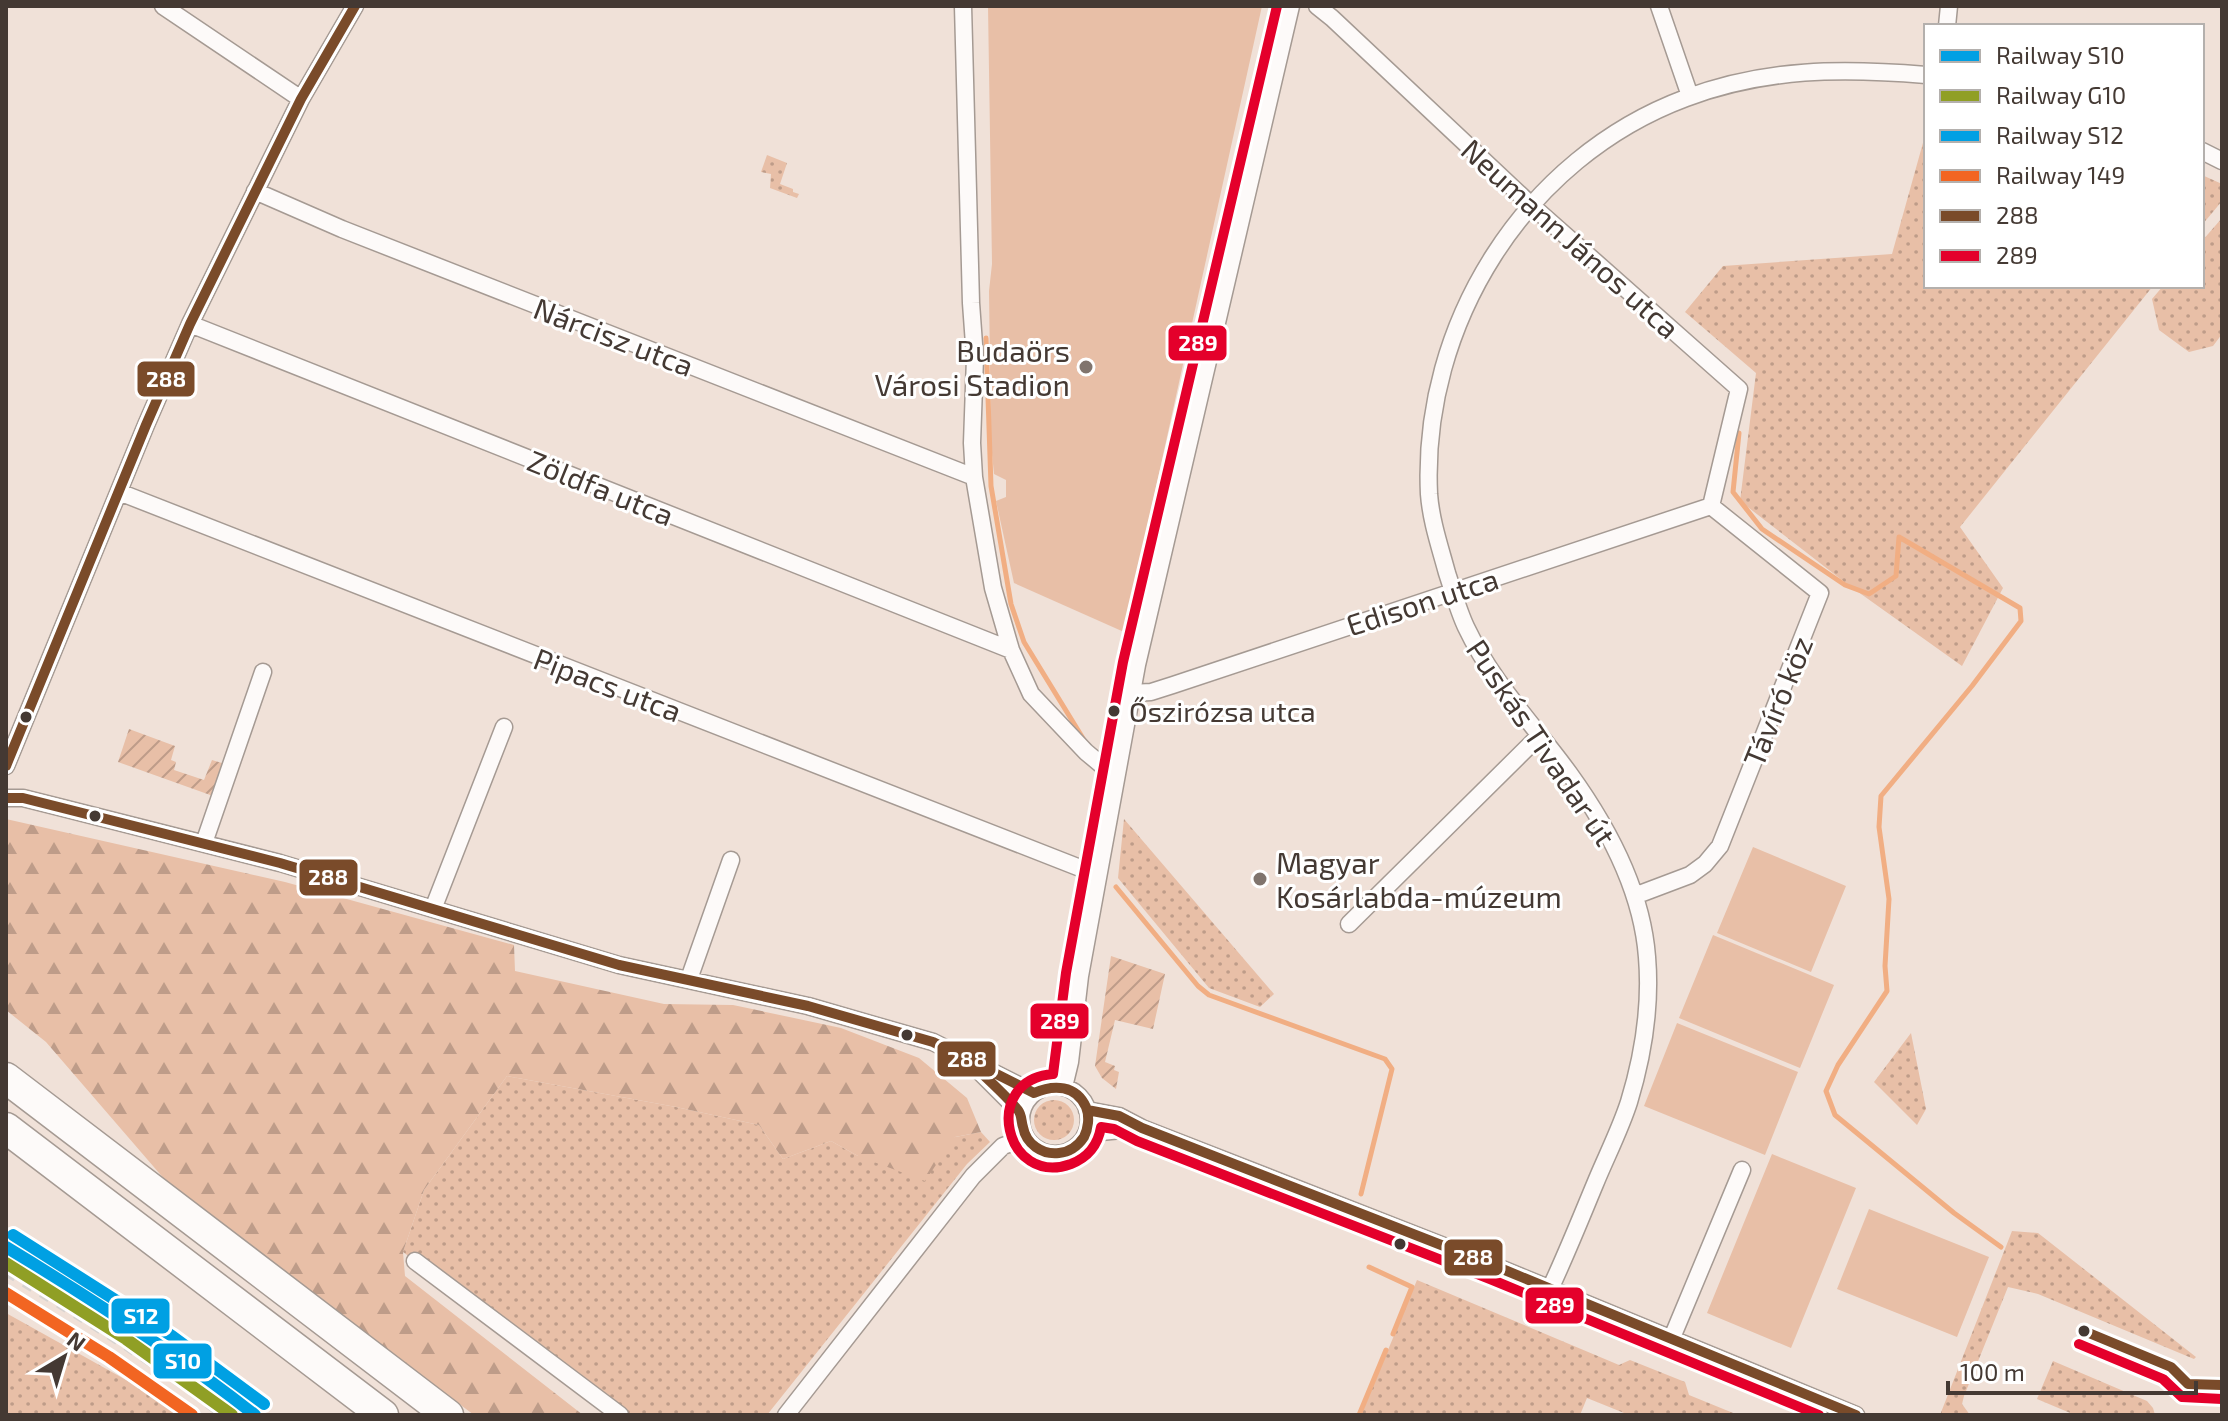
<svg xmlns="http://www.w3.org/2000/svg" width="2228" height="1421" font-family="'Exo 2',sans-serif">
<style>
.grass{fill:url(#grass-dots)}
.forest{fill:url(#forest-firs)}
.garden{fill:url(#garden-furrows)}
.pitch{fill:#e8bfa7}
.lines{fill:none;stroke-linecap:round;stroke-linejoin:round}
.stream{stroke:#f1ae83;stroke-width:5}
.street-casing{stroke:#a59a93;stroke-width:19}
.highway-casing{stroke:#a59a93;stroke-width:33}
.street{stroke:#fdfaf9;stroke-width:16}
.highway{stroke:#fdfaf9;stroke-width:30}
.rail{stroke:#d7d3d0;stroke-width:5;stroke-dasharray:10 10;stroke-linecap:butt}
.bus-1-casing{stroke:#fff;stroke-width:16}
.bus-2-casing{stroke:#fff;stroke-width:16}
.bus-1{stroke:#7a4b2a;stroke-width:10}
.bus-2{stroke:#e4002b;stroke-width:10}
.rail-1-casing{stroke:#fff;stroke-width:18}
.rail-2-casing{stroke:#fff;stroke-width:18}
.rail-3-casing{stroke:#fff;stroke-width:18}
.rail-4-casing{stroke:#fff;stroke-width:18}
.rail-1{stroke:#00a0e3;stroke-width:12}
.rail-2{stroke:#909f25;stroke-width:12}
.rail-3{stroke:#00a0e3;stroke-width:12}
.rail-4{stroke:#f26522;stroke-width:12}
.poi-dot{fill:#80746d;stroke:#fff;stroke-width:3}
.bus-dot{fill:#443933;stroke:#fff;stroke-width:3}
.labels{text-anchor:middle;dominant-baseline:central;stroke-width:6;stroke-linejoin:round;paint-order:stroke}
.bus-label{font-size:28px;fill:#443933;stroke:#fff;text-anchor:start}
.street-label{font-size:30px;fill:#443933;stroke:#fff}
.poi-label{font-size:30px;fill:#443933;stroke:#fff;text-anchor:end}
.line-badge{stroke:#fff;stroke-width:3}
.badge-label{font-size:22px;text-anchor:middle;font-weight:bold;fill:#fff}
</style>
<defs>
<pattern id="grass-dots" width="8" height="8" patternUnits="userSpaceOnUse" patternTransform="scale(2)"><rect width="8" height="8" fill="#e8bfa7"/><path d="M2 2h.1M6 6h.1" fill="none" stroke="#be9c89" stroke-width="1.8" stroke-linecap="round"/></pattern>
<pattern id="forest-firs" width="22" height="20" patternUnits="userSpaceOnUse" patternTransform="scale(2)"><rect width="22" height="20" fill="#e8bfa7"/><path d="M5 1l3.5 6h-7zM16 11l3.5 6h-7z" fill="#be9c89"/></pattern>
<pattern id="garden-furrows" width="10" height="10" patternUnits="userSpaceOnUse" patternTransform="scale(2)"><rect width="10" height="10" fill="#e8bfa7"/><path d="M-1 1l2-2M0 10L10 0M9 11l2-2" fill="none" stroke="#be9c89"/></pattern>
</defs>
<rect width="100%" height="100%" fill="#f0e1d8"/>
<path class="grass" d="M 1926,132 L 1926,286 L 2153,286 L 1960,527 L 2003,588 L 1962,666 L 1847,584 L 1740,501 L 1756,373 L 1685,312 L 1723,266 L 1892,254 Z
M 767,155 L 787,163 L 780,184 L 793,189 L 793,192 L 799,194 L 797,198 L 770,188 L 771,174 L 761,172 Z
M 2202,175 L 2222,184 L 2222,201 L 2202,225 Z
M 2222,218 L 2222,334 L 2213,346 L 2189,352 L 2159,330 L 2152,299 L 2163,286 L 2202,286 L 2202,241 Z
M 1124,819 L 1274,994 L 1260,1007 L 1209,988 L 1118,878 Z
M 1911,1033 L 1926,1109 L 1917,1125 L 1874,1082 Z
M 507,1076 L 676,1107 L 759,1125 L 783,1159 L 831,1141 L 858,1156 L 981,1132 L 990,1142 L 967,1164 L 767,1415 L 627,1415 L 403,1252 L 424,1190 Z
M1034 1120a20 20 0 1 1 40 0a20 20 0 1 1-40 0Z
M 2012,1231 L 2038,1233 L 2196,1357 L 2194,1359 L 2038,1294 L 2008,1287 L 1964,1396 L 1962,1404 L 1970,1415 L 1940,1415 Z
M 1417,1280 L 1619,1365 L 1630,1360 L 1685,1382 L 1689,1395 L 1738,1415 L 1629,1415 L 1587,1398 L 1580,1415 L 1361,1415 Z
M 6,1313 L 189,1415 L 6,1415 Z
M 2053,1361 L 2147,1401 L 2153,1408 L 2155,1415 L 2075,1415 L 2037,1399 Z"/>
<path class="forest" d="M 6,819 L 285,882 L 514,945 L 515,971 L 664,1004 L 733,1005 L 841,1028 L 919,1058 L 967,1098 L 981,1132 L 955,1137 L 925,1181 L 858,1156 L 831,1141 L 783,1159 L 759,1125 L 676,1107 L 507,1076 L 424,1190 L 403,1252 L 405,1276 L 583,1415 L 474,1415 L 172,1188 L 46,1042 L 6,1010 Z"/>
<path class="garden" d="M 129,729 L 175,746 L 171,760 L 176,762 L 174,770 L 204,780 L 212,760 L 225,764 L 213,796 L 118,762 Z
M 1111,956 L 1165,974 L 1153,1029 L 1115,1020 L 1105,1062 L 1115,1066 L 1114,1070 L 1119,1072 L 1116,1089 L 1102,1078 L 1095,1066 Z"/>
<path class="pitch" d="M 988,6 L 1262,6 L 1124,632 L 1014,583 L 996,501 L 1006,497 L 1006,480 L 994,474 L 991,443 L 989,291 L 992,264 Z
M 1753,847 L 1846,886 L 1811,972 L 1717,933 Z
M 1713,935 L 1834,985 L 1800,1068 L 1679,1018 Z
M 1677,1023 L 1798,1072 L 1765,1155 L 1644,1106 Z
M 1772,1154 L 1856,1188 L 1791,1348 L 1707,1313 Z
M 1869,1209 L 1989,1257 L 1957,1337 L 1837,1289 Z"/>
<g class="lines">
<path class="stream" d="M 986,338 L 991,486 L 1011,604 L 1024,642 L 1084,740
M 1739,433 L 1733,492 L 1762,529 L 1845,585 L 1869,594 L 1896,576 L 1899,537 L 2020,608 L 2021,621 L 1972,686 L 1881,796 L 1879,827 L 1889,899 L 1885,966 L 1887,991 L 1838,1065 L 1826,1091 L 1835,1115 L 1954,1213 L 2001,1247
M 1116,887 L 1198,986 L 1209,995 L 1385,1059 L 1392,1069 L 1361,1194
M 1369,1267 L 1412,1287 L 1393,1334
M 1359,1415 L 1386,1350"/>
<defs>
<path id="street" d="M 163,6 L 301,99
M 963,6 L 971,303 L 975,358 L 972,443 L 974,477 L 993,588 L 1011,650 L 1031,694 L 1086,752 L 1116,777
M 1317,6 L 1332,18 L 1530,204 L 1739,389 L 1711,506
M 1659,6 L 1690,96
M 1947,26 L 1949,6
M 2202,151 L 2222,161
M 255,191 L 342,229 L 974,477
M 190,324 L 1011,650
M 119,492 L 1098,875
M 1132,693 L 1151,692 L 1173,685 L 1711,506
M 6,766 L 146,425 L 190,324 L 301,99 L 355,6
M 6,798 L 23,798 L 59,807 L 280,863 L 619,965 L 808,1006 L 933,1042 L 1034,1093
M 204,843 L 263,672
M 1637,895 L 1690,875 L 1705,864 L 1720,846 L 1820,593 L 1711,506
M 433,909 L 504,727
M 1349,924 L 1539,736
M 689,979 L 731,860
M 980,1072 L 1021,1113
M1021 1120a34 34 0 1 1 68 0a34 34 0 1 1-68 0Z
M 1064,1087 L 1070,1062 L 1080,976 L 1137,665 L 1291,6
M 1087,1110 L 1119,1116 L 1142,1128 L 1495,1266 L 1856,1415
M 1080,1144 L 1101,1132 L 1141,1128
M 415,1261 L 620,1415
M 1550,1289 C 1566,1255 1580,1220 1595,1184 C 1606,1157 1620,1130 1629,1102 C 1643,1056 1651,1005 1647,957 C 1642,890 1608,827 1569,773 C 1533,724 1492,682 1466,627 C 1458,610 1453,591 1447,573 C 1440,547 1431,521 1429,494 C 1421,324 1525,158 1686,98 C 1766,68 1842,68 1926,75
M 1671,1340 L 1742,1170
M 786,1415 L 973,1176 L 1003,1146 L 1026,1138"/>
<path id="highway" d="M 6,1078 L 448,1415
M 6,1128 L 383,1415"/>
</defs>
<use href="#street" class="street-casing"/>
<use href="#highway" class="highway-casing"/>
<use href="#street" class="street"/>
<use href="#highway" class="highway"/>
<path class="rail" d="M 6,1274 C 79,1318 152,1362 219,1415"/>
<defs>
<path id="bus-1" d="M 6,766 L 146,425 L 190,324 L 301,99 L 355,6
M 6,798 L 23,798 L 280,863 L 619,965 L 808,1006 L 933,1042 L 1034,1093 C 1054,1084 1076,1085 1086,1107 C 1090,1117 1088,1129 1084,1137 C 1078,1146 1070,1152 1059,1153 C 1042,1155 1026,1144 1023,1127 C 1021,1121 1022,1115 1018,1110 C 1004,1093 986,1078 970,1062
M 1087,1110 L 1119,1116 L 1142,1128 L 1495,1266 L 1856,1415
M 2084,1331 L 2171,1367 L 2188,1384 L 2222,1385"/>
<path id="bus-2" d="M 1277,6 L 1123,662 L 1066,973 L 1053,1074 C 980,1080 1005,1188 1071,1164 C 1089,1157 1098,1145 1101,1127 L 1114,1129 L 1137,1141 L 1490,1279 L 1819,1415
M 2079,1344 L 2163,1379 L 2182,1397 L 2222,1399"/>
</defs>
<use href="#bus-1" class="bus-1-casing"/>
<use href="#bus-2" class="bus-2-casing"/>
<use href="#bus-1" class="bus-1"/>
<use href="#bus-2" class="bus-2"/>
<defs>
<path id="rail-1" d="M 6,1247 C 92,1299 176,1353 255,1415"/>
<path id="rail-2" d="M 6,1263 L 126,1339 L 232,1415"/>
<path id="rail-3" d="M 13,1235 L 172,1336 L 264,1404"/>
<path id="rail-4" d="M 6,1293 L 109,1357 L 192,1415"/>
</defs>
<use href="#rail-1" class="rail-1-casing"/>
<use href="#rail-2" class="rail-2-casing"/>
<use href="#rail-3" class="rail-3-casing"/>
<use href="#rail-4" class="rail-4-casing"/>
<use href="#rail-1" class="rail-1"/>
<use href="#rail-2" class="rail-2"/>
<use href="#rail-3" class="rail-3"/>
<use href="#rail-4" class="rail-4"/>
</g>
<g class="poi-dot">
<circle cx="1086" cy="367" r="8"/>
<circle cx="1260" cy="879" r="8"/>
</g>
<g class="bus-dot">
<circle cx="1114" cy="711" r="7"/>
<circle cx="26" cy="717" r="7"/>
<circle cx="95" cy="816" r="7"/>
<circle cx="907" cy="1035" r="7"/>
<circle cx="1400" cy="1244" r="7"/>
<circle cx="2084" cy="1331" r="7"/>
</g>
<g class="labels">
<g class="bus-label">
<text x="1129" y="711">Őszirózsa utca</text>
</g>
<g class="street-label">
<text transform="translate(1571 238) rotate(42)">Neumann János utca</text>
<text transform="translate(614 336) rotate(21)">Nárcisz utca</text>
<text transform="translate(601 487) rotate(22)">Zöldfa utca</text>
<text transform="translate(1422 601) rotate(-18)">Edison utca</text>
<text transform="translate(608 684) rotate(21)">Pipacs utca</text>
<text transform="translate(1777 701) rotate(-68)">Távíró köz</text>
<text transform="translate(1542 742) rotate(56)">Puskás Tivadar út</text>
</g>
<g class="poi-label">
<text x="1070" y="350">Budaörs<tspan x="1070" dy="34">Városi Stadion</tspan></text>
<text x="1276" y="862" text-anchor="start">Magyar<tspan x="1276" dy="34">Kosárlabda-múzeum</tspan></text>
</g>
</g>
<g class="line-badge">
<rect x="1167" y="324" width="61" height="38" rx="8" fill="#e4002b"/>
<rect x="136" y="360" width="60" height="38" rx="8" fill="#7a4b2a"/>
<rect x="298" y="858" width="61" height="39" rx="8" fill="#7a4b2a"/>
<rect x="1029" y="1002" width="61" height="38" rx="8" fill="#e4002b"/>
<rect x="936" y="1040" width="61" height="38" rx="8" fill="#7a4b2a"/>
<rect x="1443" y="1238" width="61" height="39" rx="8" fill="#7a4b2a"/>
<rect x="1524" y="1286" width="61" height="39" rx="8" fill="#e4002b"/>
<rect x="110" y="1297" width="61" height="38" rx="8" fill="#00a0e3"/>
<rect x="152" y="1342" width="61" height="38" rx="8" fill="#00a0e3"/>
</g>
<g class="badge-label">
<text x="1198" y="351">289</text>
<text x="166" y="387">288</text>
<text x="328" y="885">288</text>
<text x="1060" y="1029">289</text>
<text x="967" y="1067">288</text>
<text x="1473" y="1265">288</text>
<text x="1555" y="1313">289</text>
<text x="141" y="1324">S12</text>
<text x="183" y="1369">S10</text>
</g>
<rect width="2228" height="1421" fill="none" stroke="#443933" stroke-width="16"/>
<rect x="1924" y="24" width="280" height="264" fill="#ffffff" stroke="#b4b0ad" stroke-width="2"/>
<rect x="1940" y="50" width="40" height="12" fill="#00a0e3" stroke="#b4b0ad" stroke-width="2"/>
<text x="1996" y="64" font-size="24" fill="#443933">Railway S10</text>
<rect x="1940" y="90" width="40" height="12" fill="#909f25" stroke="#b4b0ad" stroke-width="2"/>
<text x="1996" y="104" font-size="24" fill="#443933">Railway G10</text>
<rect x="1940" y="130" width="40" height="12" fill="#00a0e3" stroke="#b4b0ad" stroke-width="2"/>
<text x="1996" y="144" font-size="24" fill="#443933">Railway S12</text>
<rect x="1940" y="170" width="40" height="12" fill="#f26522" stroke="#b4b0ad" stroke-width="2"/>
<text x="1996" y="184" font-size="24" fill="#443933">Railway 149</text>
<rect x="1940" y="210" width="40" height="12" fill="#7a4b2a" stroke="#b4b0ad" stroke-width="2"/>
<text x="1996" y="224" font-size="24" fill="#443933">288</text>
<rect x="1940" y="250" width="40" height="12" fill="#e4002b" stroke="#b4b0ad" stroke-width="2"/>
<text x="1996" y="264" font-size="24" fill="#443933">289</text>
<g transform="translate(64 1357) rotate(38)" stroke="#ffffff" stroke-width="6" paint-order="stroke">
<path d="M0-6L14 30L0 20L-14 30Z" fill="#443933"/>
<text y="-12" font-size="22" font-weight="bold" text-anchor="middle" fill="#443933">N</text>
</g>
<path d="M1948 1381v12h248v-12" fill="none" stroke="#443933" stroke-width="4"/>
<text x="1960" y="1381" font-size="24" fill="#443933" stroke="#ffffff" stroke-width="6" paint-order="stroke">100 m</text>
</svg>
